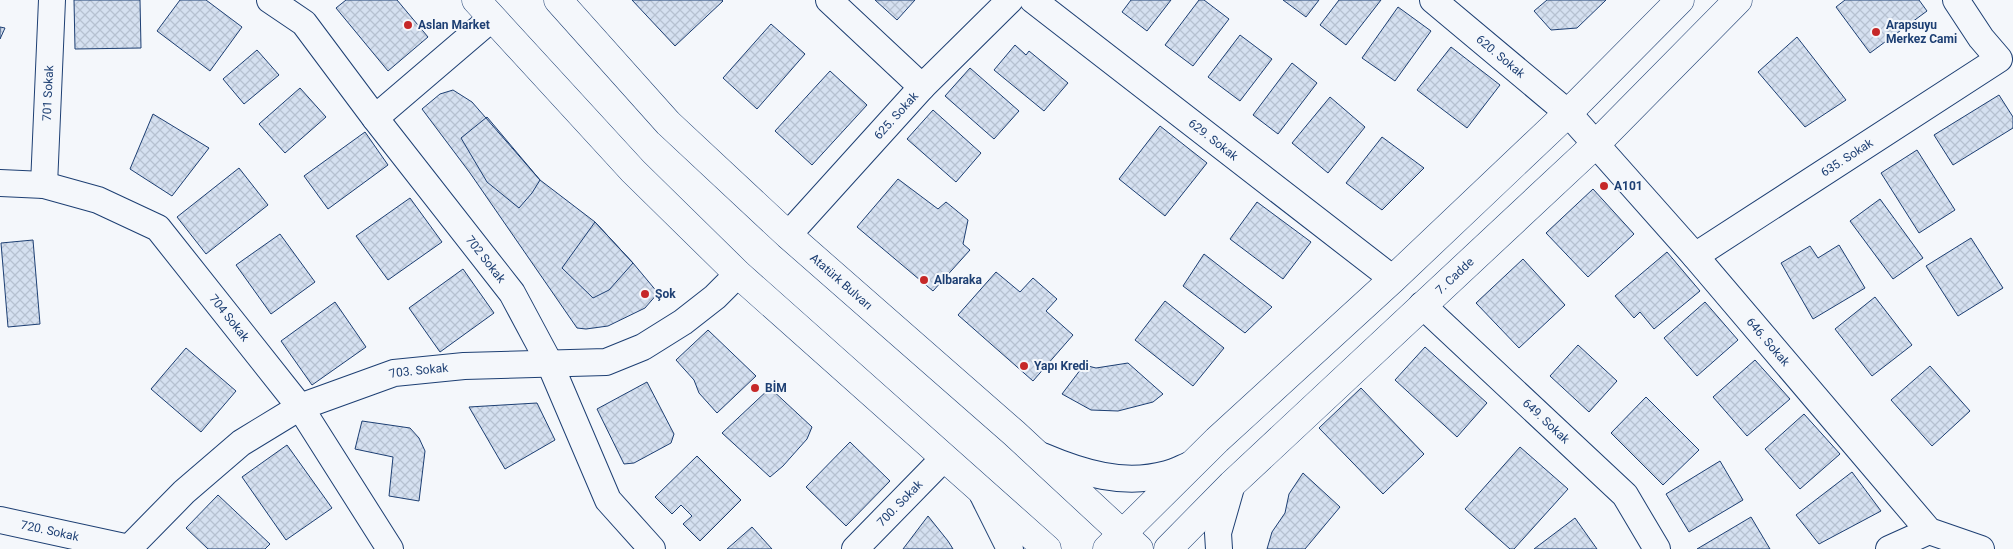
<svg xmlns="http://www.w3.org/2000/svg" width="2013" height="549" font-family="Roboto,sans-serif">
<style>
.building{fill:url(#building-cross-hatch);stroke:#1d3f73}
.lines{fill:none;stroke-linecap:round;stroke-linejoin:round}
.minor-casing{stroke:#1d3f73;stroke-width:28}
.major-casing{stroke:#1d3f73;stroke-width:29}
.minor{stroke:#f4f7fb;stroke-width:26}
.major{stroke:#f4f7fb;stroke-width:28}
.poi-dot{fill:#c62828;stroke:#f4f7fb;stroke-width:2}
.labels{text-anchor:middle;dominant-baseline:central;stroke-width:4;stroke-linejoin:round;paint-order:stroke}
.poi-label{font-size:12px;font-weight:bold;fill:#1d3f73;stroke:#f4f7fb;text-anchor:start}
.street-label{font-size:12px;fill:#1d3f73;stroke:#f4f7fb}
</style>
<defs>
<pattern id="building-cross-hatch" width="8" height="8" patternUnits="userSpaceOnUse" patternTransform="scale(1.25)"><rect width="8" height="8" fill="#d5e0f0"/><path d="M0 0l8 8M0 8l8-8" fill="none" stroke="#b6c1d1"/></pattern>
</defs>
<rect width="100%" height="100%" fill="#f4f7fb"/>
<path class="building" d="M 74,0 L 140,0 L 141,48 L 75,49 Z
M 180,0 L 206,0 L 242,27 L 210,71 L 157,31 Z
M 346,0 L 397,0 L 428,37 L 388,71 L 336,8 Z
M 632,0 L 722,0 L 723,1 L 675,46 Z
M 875,0 L 915,0 L 897,20 Z
M 1131,0 L 1171,0 L 1147,31 L 1122,12 Z
M 1199,0 L 1204,0 L 1229,19 L 1193,66 L 1165,45 Z
M 1283,0 L 1319,0 L 1306,17 Z
M 1339,0 L 1381,0 L 1346,45 L 1320,25 Z
M 1547,0 L 1606,0 L 1577,28 L 1551,30 L 1534,11 Z
M 1845,0 L 1919,0 L 1927,11 L 1870,53 L 1836,7 Z
M 1398,7 L 1431,31 L 1395,81 L 1362,58 Z
M 771,24 L 805,54 L 757,109 L 723,78 Z
M 0,27 L 5,28 L 0,39 Z
M 1240,35 L 1272,59 L 1240,101 L 1208,77 Z
M 1797,37 L 1846,100 L 1805,127 L 1758,72 Z
M 1015,45 L 1026,55 L 1029,51 L 1068,83 L 1044,111 L 994,70 Z
M 1451,47 L 1500,85 L 1467,128 L 1417,90 Z
M 257,50 L 279,75 L 244,104 L 223,79 Z
M 1292,63 L 1317,83 L 1278,134 L 1253,115 Z
M 970,68 L 1019,111 L 994,139 L 945,96 Z
M 830,71 L 867,105 L 812,165 L 775,131 Z
M 300,88 L 326,117 L 285,153 L 259,124 Z
M 453,90 L 472,102 L 540,180 L 595,222 L 633,263 L 658,293 L 645,308 L 608,326 L 586,329 L 577,328 L 470,173 L 422,109 L 440,94 Z
M 1999,95 L 2013,117 L 2013,128 L 1953,165 L 1934,135 Z
M 1330,97 L 1365,127 L 1328,173 L 1292,143 Z
M 933,110 L 981,153 L 956,182 L 907,139 Z
M 153,114 L 209,148 L 172,196 L 130,169 Z
M 487,117 L 540,180 L 532,193 L 519,208 L 487,182 L 461,138 Z
M 1160,126 L 1207,163 L 1165,216 L 1119,179 Z
M 365,132 L 388,165 L 328,209 L 304,176 Z
M 1382,137 L 1424,168 L 1382,210 L 1346,183 Z
M 1917,150 L 1955,210 L 1919,233 L 1881,173 Z
M 239,168 L 268,205 L 206,254 L 177,217 Z
M 898,179 L 938,209 L 946,202 L 968,220 L 963,244 L 970,250 L 933,291 L 857,227 Z
M 1593,189 L 1634,234 L 1588,277 L 1546,233 Z
M 410,198 L 442,242 L 388,280 L 356,236 Z
M 1880,199 L 1923,258 L 1893,279 L 1850,221 Z
M 1257,202 L 1311,242 L 1283,279 L 1230,239 Z
M 595,222 L 633,263 L 609,290 L 593,298 L 562,268 Z
M 280,234 L 315,282 L 271,314 L 236,265 Z
M 1971,238 L 2003,288 L 1958,316 L 1926,266 Z
M 33,240 L 40,324 L 8,327 L 1,243 Z
M 1839,245 L 1865,288 L 1813,319 L 1781,263 L 1810,246 L 1818,258 Z
M 1667,252 L 1700,291 L 1654,329 L 1640,312 L 1634,318 L 1615,296 Z
M 1204,254 L 1272,307 L 1245,333 L 1183,286 Z
M 1523,259 L 1565,305 L 1519,348 L 1476,303 Z
M 463,269 L 494,313 L 440,352 L 409,308 Z
M 996,272 L 1020,292 L 1033,278 L 1057,299 L 1046,311 L 1073,335 L 1033,381 L 958,315 Z
M 1875,297 L 1912,345 L 1872,376 L 1835,329 Z
M 1165,301 L 1224,348 L 1193,386 L 1135,340 Z
M 335,302 L 366,347 L 312,385 L 281,341 Z
M 1705,302 L 1738,340 L 1697,376 L 1664,338 Z
M 708,330 L 756,376 L 717,413 L 699,393 L 694,380 L 676,360 Z
M 1578,345 L 1617,381 L 1589,412 L 1550,376 Z
M 1425,347 L 1487,403 L 1457,437 L 1395,380 Z
M 186,348 L 236,391 L 201,432 L 151,389 Z
M 1755,360 L 1790,399 L 1747,436 L 1713,397 Z
M 1128,363 L 1163,394 L 1153,402 L 1118,411 L 1091,410 L 1062,394 L 1084,365 L 1096,368 Z
M 1930,366 L 1970,411 L 1932,446 L 1891,400 Z
M 647,382 L 674,434 L 671,443 L 634,463 L 624,464 L 597,409 Z
M 770,388 L 812,427 L 807,439 L 783,466 L 770,477 L 722,433 Z
M 1361,388 L 1424,454 L 1383,494 L 1319,428 Z
M 1646,397 L 1699,450 L 1663,485 L 1611,433 Z
M 537,403 L 555,440 L 505,469 L 469,407 Z
M 1804,414 L 1840,454 L 1800,489 L 1765,449 Z
M 362,421 L 410,428 L 419,438 L 425,451 L 419,501 L 389,496 L 393,457 L 355,449 Z
M 850,442 L 890,481 L 846,526 L 806,487 Z
M 287,445 L 332,508 L 286,540 L 242,477 Z
M 1520,447 L 1568,489 L 1514,549 L 1510,549 L 1465,509 Z
M 697,456 L 741,500 L 700,541 L 683,524 L 692,516 L 681,505 L 672,514 L 655,497 Z
M 1720,461 L 1743,500 L 1689,532 L 1666,494 Z
M 1852,472 L 1881,511 L 1819,544 L 1796,515 Z
M 1303,473 L 1340,507 L 1305,549 L 1267,549 L 1272,532 L 1285,513 L 1289,494 Z
M 218,495 L 270,544 L 265,549 L 208,549 L 186,528 Z
M 928,516 L 948,541 L 953,549 L 903,549 Z
M 1751,517 L 1770,549 L 1697,549 Z
M 1575,518 L 1597,549 L 1534,549 Z
M 752,527 L 772,549 L 727,549 Z"/>
<g class="lines">
<defs>
<g id="minor">
<path id="s1" d="M 270,0 L 304,23 L 375,118 L 512,293 L 550,364 L 608,500 L 652,549"/>
<path d="M 829,0 L 922,87"/>
<path id="s2" d="M 1033,0 L 1393,279"/>
<path id="s3" d="M 1433,0 L 1568,113 L 1695,256 L 1929,531 L 1981,549"/>
<path d="M 375,118 L 492,18"/>
<path id="s4" d="M 0,183 L 44,185 L 98,200 L 158,228 L 300,407 L 390,549"/>
<path id="s5" d="M 44,185 L 52,0"/>
<path id="s6" d="M 788,235 L 922,87 L 1010,0"/>
<path id="s7" d="M 1695,256 L 1999,59 L 1981,38 L 1956,0"/>
<path id="s8" d="M 1422,305 L 1625,495 L 1657,549"/>
<path d="M 1042,456 C 1082,473 1123,486 1167,474 C 1175,472 1184,467 1192,464"/>
<path d="M 983,495 L 1010,549"/>
<path id="s9" d="M 0,520 L 129,548"/>
<path id="s10" d="M 128,549 L 184,492 L 241,443 L 300,407 L 394,373 L 464,366 L 606,362 L 643,347 L 683,322 L 715,297 L 738,274"/>
<path id="s11" d="M 855,549 L 944,458"/>
<path d="M 1219,549 L 1218,533 L 1232,484"/>
<path d="M 1889,549 L 1929,531"/>
</g>
<g id="major">
<path d="M 476,0 L 633,171 L 738,274 L 1047,549"/>
<path id="s12" d="M 558,0 L 668,123 L 788,235 L 1014,433 L 1139,549"/>
<path d="M 1107,549 L 1217,440 L 1393,279 L 1568,113 L 1680,0"/>
<path id="s13" d="M 1168,549 L 1232,484 L 1597,143 L 1738,0"/>
</g>
</defs>
<use href="#minor" class="minor-casing"/>
<use href="#major" class="major-casing"/>
<use href="#minor" class="minor"/>
<use href="#major" class="major"/>
</g>
<g class="poi-dot">
<circle cx="408" cy="25" r="5"/>
<circle cx="1876" cy="32" r="5"/>
<circle cx="1604" cy="186" r="5"/>
<circle cx="924" cy="280" r="5"/>
<circle cx="645" cy="294" r="5"/>
<circle cx="1024" cy="366" r="5"/>
<circle cx="755" cy="388" r="5"/>
</g>
<g class="labels">
<g class="poi-label">
<text x="418" y="25">Aslan Market</text>
<text x="1886" y="25">Arapsuyu<tspan x="1886" dy="14">Merkez Cami</tspan></text>
<text x="1614" y="186">A101</text>
<text x="934" y="280">Albaraka</text>
<text x="655" y="294">Şok</text>
<text x="1034" y="366">Yapı Kredi</text>
<text x="765" y="388">BİM</text>
</g>
<g class="street-label">
<text stroke="none"><textPath href="#s3" startOffset="88">620. Sokak</textPath></text>
<text stroke="none"><textPath href="#s5" startOffset="92">701 Sokak</textPath></text>
<text stroke="none"><textPath href="#s6" startOffset="161">625. Sokak</textPath></text>
<text stroke="none"><textPath href="#s2" startOffset="228">629. Sokak</textPath></text>
<text stroke="none"><textPath href="#s7" startOffset="181">635. Sokak</textPath></text>
<text stroke="none"><textPath href="#s1" startOffset="339">702 Sokak</textPath></text>
<text stroke="none"><textPath href="#s13" startOffset="396">7. Cadde</textPath></text>
<text stroke="none"><textPath href="#s12" startOffset="400">Atatürk Bulvarı</textPath></text>
<text stroke="none"><textPath href="#s4" startOffset="281">704 Sokak</textPath></text>
<text stroke="none"><textPath href="#s3" startOffset="480">646. Sokak</textPath></text>
<text stroke="none"><textPath href="#s10" startOffset="349">703. Sokak</textPath></text>
<text stroke="none"><textPath href="#s8" startOffset="170">649. Sokak</textPath></text>
<text stroke="none"><textPath href="#s11" startOffset="64">700. Sokak</textPath></text>
<text stroke="none"><textPath href="#s9" startOffset="51">720. Sokak</textPath></text>
</g>
</g>
</svg>
